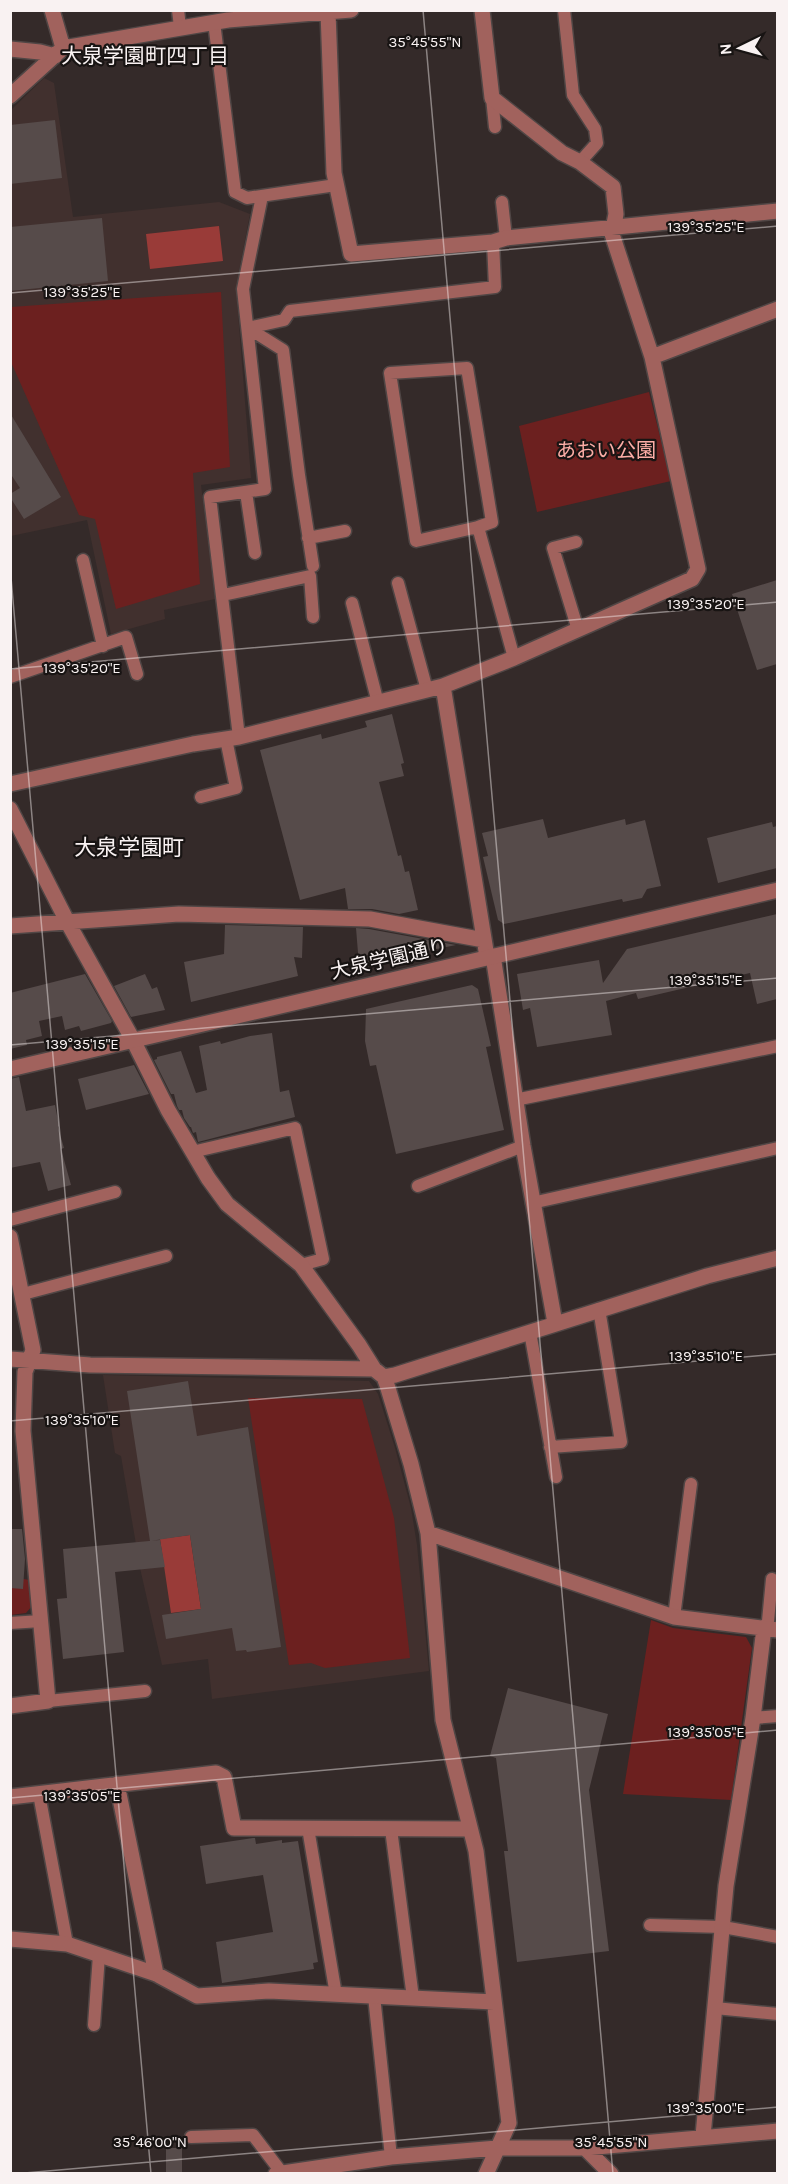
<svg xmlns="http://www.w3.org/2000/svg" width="788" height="2184" font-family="Karla,'Noto Sans JP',sans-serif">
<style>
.built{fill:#41302e}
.green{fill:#6c201f}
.water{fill:#993b38}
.building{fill:#564b4a}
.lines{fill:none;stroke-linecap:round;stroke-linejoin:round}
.service-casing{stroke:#504645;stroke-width:15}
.minor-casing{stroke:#504645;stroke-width:18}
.tertiary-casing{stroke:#504645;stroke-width:18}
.service{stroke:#a1625d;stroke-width:12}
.minor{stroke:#a1625d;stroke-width:15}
.tertiary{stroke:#a1625d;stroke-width:15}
.ticks{fill:none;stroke:#f9f2f2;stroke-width:1.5;stroke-opacity:0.45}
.labels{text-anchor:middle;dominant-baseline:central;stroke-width:4.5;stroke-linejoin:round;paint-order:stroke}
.park-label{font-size:20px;fill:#fcada6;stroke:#181413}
.street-label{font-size:20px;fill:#f9f2f2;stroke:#181413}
.neighbourhood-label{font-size:21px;fill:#f9f2f2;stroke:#181413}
.quarter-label{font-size:22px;fill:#f9f2f2;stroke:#181413}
.ticks-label{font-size:15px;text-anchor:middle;fill:#f9f2f2;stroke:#181413;stroke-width:4.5;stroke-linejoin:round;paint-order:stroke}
</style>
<rect width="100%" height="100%" fill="#342a29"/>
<path class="built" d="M 44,78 L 54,83 L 73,217 L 219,202 L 250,214 L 236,287 L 251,478 L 201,485 L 215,599 L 164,610 L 165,619 L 111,634 L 87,520 L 11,536 L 11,110 Z
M 103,1375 L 369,1381 L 378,1394 L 395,1448 L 411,1508 L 417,1545 L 429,1671 L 212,1699 L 208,1659 L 162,1665 L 140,1568 L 121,1456 L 115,1453 Z"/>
<path class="green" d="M 221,292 L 230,467 L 193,473 L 200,584 L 116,609 L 95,519 L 79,515 L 11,362 L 11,307 Z
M 649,392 L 671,481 L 537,512 L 519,426 Z
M 248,1398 L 362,1399 L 394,1518 L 410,1658 L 325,1668 L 311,1663 L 289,1665 Z
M 11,1577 L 30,1580 L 32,1606 L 26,1613 L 11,1615 Z
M 651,1620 L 673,1628 L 746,1637 L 752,1648 L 731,1800 L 623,1794 Z"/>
<path class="water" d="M 219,226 L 223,261 L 150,269 L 146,234 Z
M 190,1535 L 201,1609 L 171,1613 L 160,1539 Z"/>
<path class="building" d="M 55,120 L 62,178 L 10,184 L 10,125 Z
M 102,218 L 108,281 L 10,291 L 10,227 Z
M 10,413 L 61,497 L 24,519 L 10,497 L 10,494 L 20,488 L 10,473 Z
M 777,580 L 777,664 L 757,670 L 732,594 Z
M 392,714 L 404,763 L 401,764 L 404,776 L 379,782 L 398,856 L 401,855 L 405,872 L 409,871 L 418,910 L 399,914 L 372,909 L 348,909 L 345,888 L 300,900 L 260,750 L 321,734 L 322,739 L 367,727 L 365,721 Z
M 543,819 L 548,838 L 625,819 L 626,825 L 645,820 L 661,886 L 647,889 L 642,898 L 623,902 L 622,899 L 504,924 L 498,920 L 483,857 L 488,856 L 482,833 Z
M 772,822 L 773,827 L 777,826 L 777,868 L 718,883 L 707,838 Z
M 777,914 L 777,999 L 757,1004 L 750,973 L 638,999 L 636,993 L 606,1001 L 612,1035 L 537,1047 L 530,1008 L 523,1010 L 517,974 L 599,960 L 603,983 L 627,949 Z
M 225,925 L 303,927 L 302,958 L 294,957 L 298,976 L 191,1002 L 184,962 L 224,954 Z
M 356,928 L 369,929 L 456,945 L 359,965 Z
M 85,974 L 112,1021 L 111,1023 L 81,1031 L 79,1026 L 65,1030 L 62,1016 L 39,1021 L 42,1036 L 26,1040 L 27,1045 L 10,1049 L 10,993 Z
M 145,974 L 152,989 L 157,987 L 165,1010 L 131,1017 L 114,986 Z
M 472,985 L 478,989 L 491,1046 L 486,1047 L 504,1130 L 396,1154 L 376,1065 L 370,1066 L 365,1041 L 366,1009 Z
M 272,1033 L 280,1092 L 289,1090 L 295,1117 L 198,1142 L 196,1132 L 193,1133 L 191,1127 L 190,1127 L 184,1118 L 182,1110 L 179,1110 L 177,1106 L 174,1094 L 171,1094 L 154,1060 L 157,1059 L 157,1057 L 181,1051 L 196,1093 L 207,1090 L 199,1046 L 220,1041 L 221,1044 L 250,1036 Z
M 134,1065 L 149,1094 L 86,1110 L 78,1079 Z
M 19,1077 L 26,1111 L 55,1105 L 59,1126 L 58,1127 L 64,1148 L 61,1149 L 71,1185 L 48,1191 L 40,1162 L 10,1168 L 10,1079 Z
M 188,1381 L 197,1436 L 248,1427 L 281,1647 L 247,1652 L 246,1650 L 236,1651 L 232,1628 L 166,1639 L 162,1615 L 201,1609 L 190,1535 L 150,1541 L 127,1391 Z
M 10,1529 L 22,1529 L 25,1559 L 23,1589 L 10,1588 Z
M 160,1540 L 165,1567 L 115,1572 L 124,1652 L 63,1659 L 57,1599 L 67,1598 L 63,1549 Z
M 508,1688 L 608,1714 L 589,1790 L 609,1951 L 517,1962 L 504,1851 L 508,1851 L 496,1758 L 490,1756 Z
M 253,1838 L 255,1838 L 256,1844 L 282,1840 L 282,1843 L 298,1841 L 318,1962 L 313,1963 L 314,1969 L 222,1983 L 216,1942 L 273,1932 L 263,1875 L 206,1884 L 200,1846 Z
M 166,2148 L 182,2148 L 182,2172 L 166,2172 Z"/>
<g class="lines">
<defs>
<path id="service" d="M 178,10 L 180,27
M 564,10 L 573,95 L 595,129 L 597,143 L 580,162
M 214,22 L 235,192 L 247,198 L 336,185
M 492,98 L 495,127
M 502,202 L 506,238
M 248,328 L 284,320 L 290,311 L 495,287 L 493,242
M 248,328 L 283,350 L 299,475 L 313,566
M 246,492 L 255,553
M 478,527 L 492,522 L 467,368 L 390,373 L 416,541 L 478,527 L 514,658
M 308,538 L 345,531
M 576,542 L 553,548 L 578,630
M 83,560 L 103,646
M 398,583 L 427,690
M 223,595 L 310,576 L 313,617
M 352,603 L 378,703
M 10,677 L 126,637 L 137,674
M 239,737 L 210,497 L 265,489 L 243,289 L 262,196
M 201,797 L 236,788 L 226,739
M 515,1100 L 778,1046
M 192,1152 L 295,1128 L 323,1259 L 301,1265
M 418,1186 L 523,1146
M 532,1203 L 778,1148
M 10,1220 L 115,1192
M 23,1294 L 166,1256
M 530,1332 L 556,1477
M 550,1447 L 621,1442 L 599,1309
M 674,1617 L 691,1484
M 10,1623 L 41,1621
M 764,1628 L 768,1621 L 772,1579
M 48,1701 L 145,1691
M 753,1718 L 778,1716
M 39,1794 L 67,1944
M 308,1828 L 336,1995
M 391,1829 L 413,1998
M 650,1925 L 723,1927 L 778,1937
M 374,1996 L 391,2157
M 715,2008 L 778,2014
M 94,2025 L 99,1955
M 191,2137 L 253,2135 L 282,2173"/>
<path id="minor" d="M 52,10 L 63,48
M 482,10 L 492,98 L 562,153 L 580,162 L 613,187 L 616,214 L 612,234 L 652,357
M 328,12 L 334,173 L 351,254 L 493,242 L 506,238 L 778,211
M 10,49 L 40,52 L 55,56
M 10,96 L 63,48 L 228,20 L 351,10
M 10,784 L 193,744 L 239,737 L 443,686
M 10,809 L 68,923 L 133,1040 L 168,1110 L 208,1178 L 227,1204 L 301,1265 L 359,1345 L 374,1369 L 384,1377 L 387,1385 L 411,1464 L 428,1533 L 443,1720 L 476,1851 L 509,2123 L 486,2174
M 10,926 L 179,914 L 370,919 L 484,940
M 493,956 L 523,1146 L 555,1323
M 487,957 L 443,686 L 514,658 L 692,579 L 698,569 L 652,357 L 778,309
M 10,1237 L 33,1350 L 25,1372 L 23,1431 L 48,1701 L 10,1706
M 10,1359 L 90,1365 L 374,1369
M 384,1377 L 395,1375 L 707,1276 L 778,1258
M 428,1533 L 674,1617 L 778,1630
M 117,1784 L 156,1974
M 10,1797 L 216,1773 L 224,1777 L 234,1828 L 470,1829
M 10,1939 L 67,1944 L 156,1974 L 197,1996 L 269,1991 L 494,2002
M 703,2136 L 726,1886 L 753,1718 L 764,1628
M 585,2148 L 611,2174
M 276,2174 L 391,2157 L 497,2148 L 585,2148 L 778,2131"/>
<path id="tertiary" d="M 10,1069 L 778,890"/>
</defs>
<use href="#service" class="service-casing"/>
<use href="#minor" class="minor-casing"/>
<use href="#tertiary" class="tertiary-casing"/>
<use href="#service" class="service"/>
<use href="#minor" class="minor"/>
<use href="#tertiary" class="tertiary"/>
</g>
<path class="ticks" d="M 423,10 L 613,2174M 10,293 L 778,226M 10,566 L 151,2174M 10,669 L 778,602M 10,1045 L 778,978M 10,1421 L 778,1354M 10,1798 L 778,1730M 13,2174 L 778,2107"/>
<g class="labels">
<g class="park-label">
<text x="606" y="450">あおい公園</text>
</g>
<g class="street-label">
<text transform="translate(389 959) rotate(-13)">大泉学園通り</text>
</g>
<g class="neighbourhood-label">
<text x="145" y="56">大泉学園町四丁目</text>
</g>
<g class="quarter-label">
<text x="129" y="848">大泉学園町</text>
</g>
</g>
<g class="ticks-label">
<text x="425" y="47">35°45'55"N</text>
<text x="706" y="232">139°35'25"E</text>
<text x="82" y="297">139°35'25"E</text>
<text x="706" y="609">139°35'20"E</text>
<text x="82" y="673">139°35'20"E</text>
<text x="706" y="985">139°35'15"E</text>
<text x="82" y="1049">139°35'15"E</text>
<text x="706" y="1361">139°35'10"E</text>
<text x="82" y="1425">139°35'10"E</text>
<text x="706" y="1737">139°35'05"E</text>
<text x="82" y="1801">139°35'05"E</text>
<text x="706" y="2113">139°35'00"E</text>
<text x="150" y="2147">35°46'00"N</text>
<text x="611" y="2147">35°45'55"N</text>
</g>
<rect width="788" height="2184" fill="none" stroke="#f9f2f2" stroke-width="24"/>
<g transform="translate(740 48) rotate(265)" stroke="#181413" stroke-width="4.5" paint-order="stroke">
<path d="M0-4.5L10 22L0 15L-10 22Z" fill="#f9f2f2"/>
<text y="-9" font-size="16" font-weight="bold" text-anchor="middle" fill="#f9f2f2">N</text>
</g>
</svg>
